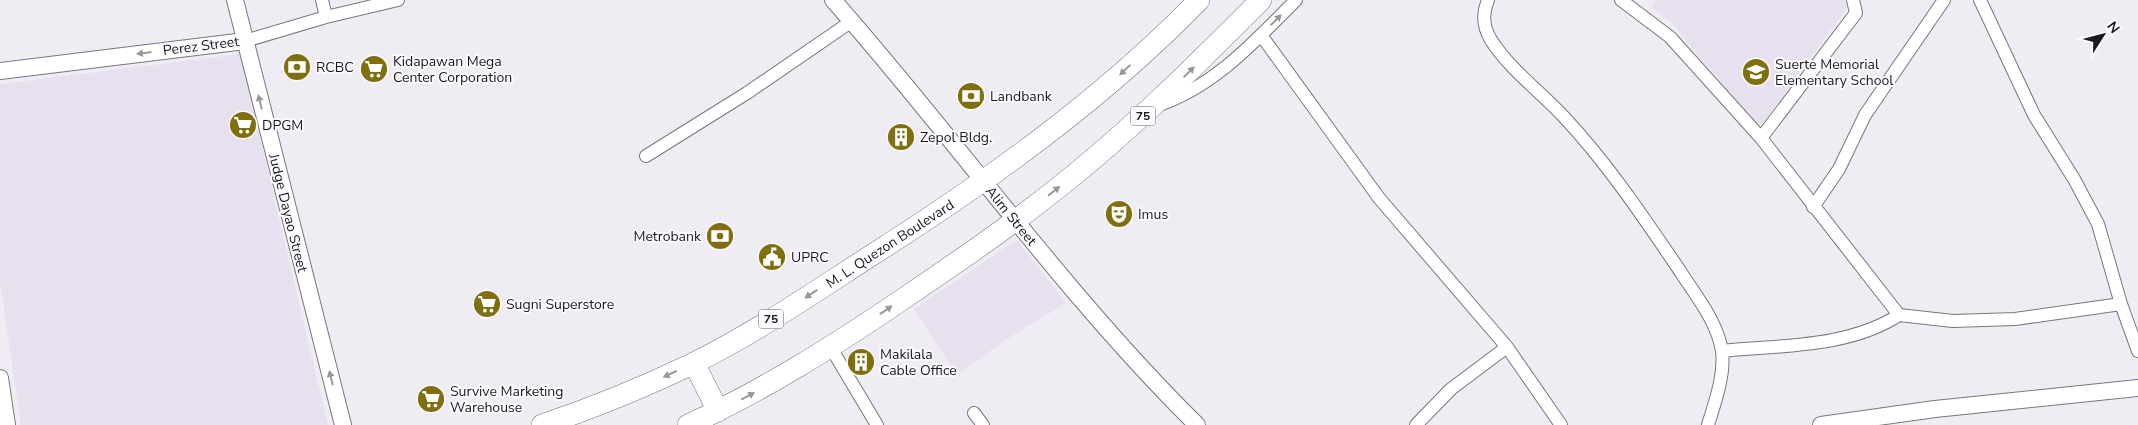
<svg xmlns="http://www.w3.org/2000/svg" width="2138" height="425" font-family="'Nunito Sans',sans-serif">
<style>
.built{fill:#e7e0ee}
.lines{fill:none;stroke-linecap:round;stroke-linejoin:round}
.street-casing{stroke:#79767c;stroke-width:14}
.secondary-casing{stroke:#79767c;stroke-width:18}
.highway-casing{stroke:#79767c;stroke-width:22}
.street{stroke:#fff;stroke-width:12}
.secondary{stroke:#fff;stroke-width:16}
.highway{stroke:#fff;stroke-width:21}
.oneway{fill:#989899}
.labels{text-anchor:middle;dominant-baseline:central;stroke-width:4;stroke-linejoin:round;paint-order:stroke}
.shield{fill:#fcfafe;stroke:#5e5c60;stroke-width:1}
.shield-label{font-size:12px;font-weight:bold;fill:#1a191c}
.street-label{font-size:14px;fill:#1a191c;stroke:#fcfafe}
.poi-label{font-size:14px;fill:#1a191c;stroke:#fcfafe;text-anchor:start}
</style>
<rect width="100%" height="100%" fill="#efecf3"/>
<path class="built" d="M 1656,0 L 1843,0 L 1850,4 L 1762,124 L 1755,123 L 1670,21 L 1651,7 Z
M 240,54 L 328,425 L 21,425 L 0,282 L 0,84 Z
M 1017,240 L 1066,303 L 1007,339 L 957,375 L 914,309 Z"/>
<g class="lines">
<defs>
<path id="street" d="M 322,0 L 326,17
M 1488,0 C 1482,14 1483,27 1491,40 C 1510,70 1540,91 1564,117 C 1608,164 1644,218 1680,271 C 1696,296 1717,321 1722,351 C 1725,375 1715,402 1708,425
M 1621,0 L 1670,37 L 1761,138 L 1899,315 L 1953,321 L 2015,319 L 2121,304
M 1980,0 L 2034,115 L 2074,179 L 2098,224 L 2121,304 L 2138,351
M 1261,35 L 1379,198 L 1507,347 L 1561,425
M 245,41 L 326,17 L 398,0
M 1159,105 C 1215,86 1255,41 1296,0
M 1761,138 L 1856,13 L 1853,0
M 646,156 L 747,93 L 852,21
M 1813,207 L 1839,169 L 1865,115 L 1944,0
M 831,348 L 877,425
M 1722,351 C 1780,345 1848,348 1899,315
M 974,413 L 983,425
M 1416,425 L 1451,389 L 1507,347"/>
<path id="secondary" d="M 235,0 L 343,425
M 833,0 C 957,140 1064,294 1197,425
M 0,71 L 245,41
M 0,378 L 7,425
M 1821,425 L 1935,409 L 2138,388"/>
<path id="highway" d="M 694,363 L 718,411
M 542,425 C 593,408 644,387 692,364 C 755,333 813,293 872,255 C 988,181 1102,100 1199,0
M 688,425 C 764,390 834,346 903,299 C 956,263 1009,227 1059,187 C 1131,130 1196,65 1261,0"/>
</defs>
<use href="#street" class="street-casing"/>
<use href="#secondary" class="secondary-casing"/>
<use href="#highway" class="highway-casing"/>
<use href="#street" class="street"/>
<use href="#secondary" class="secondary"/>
<use href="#highway" class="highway"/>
</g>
<defs><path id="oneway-solid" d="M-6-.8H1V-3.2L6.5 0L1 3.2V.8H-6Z" transform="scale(1.25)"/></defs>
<g class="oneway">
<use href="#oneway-solid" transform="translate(1276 20) rotate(-45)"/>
<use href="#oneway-solid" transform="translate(144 53) rotate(173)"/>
<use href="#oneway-solid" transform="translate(1125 70) rotate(137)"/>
<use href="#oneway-solid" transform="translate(1189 72) rotate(-44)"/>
<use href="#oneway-solid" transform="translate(260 102) rotate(-104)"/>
<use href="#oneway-solid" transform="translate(1054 191) rotate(-38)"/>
<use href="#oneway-solid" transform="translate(811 294) rotate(147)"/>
<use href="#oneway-solid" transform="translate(886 310) rotate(-34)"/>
<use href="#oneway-solid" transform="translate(670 374) rotate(155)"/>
<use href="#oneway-solid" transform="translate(331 378) rotate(-104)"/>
<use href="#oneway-solid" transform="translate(748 396) rotate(-28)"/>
</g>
<defs>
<symbol id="bank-disc" viewBox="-11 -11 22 22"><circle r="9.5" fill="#806f0e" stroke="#fcfafe"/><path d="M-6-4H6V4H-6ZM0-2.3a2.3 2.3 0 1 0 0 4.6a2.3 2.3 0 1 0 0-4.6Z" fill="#fff"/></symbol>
<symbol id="supermarket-disc" viewBox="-11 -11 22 22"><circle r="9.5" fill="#806f0e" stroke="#fcfafe"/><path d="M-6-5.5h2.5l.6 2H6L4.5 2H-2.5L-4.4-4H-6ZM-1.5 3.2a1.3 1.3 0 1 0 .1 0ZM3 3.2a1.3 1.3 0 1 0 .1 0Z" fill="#fff"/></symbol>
<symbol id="school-disc" viewBox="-11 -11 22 22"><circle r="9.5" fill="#806f0e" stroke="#fcfafe"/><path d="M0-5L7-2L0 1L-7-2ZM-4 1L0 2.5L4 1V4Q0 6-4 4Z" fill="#fff"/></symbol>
<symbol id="building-disc" viewBox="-11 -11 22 22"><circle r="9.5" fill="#806f0e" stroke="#fcfafe"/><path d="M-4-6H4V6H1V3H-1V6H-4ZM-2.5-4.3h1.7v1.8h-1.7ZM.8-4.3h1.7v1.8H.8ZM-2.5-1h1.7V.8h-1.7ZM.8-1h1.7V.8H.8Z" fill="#fff"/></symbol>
<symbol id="theatre-disc" viewBox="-11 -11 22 22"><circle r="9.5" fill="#806f0e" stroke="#fcfafe"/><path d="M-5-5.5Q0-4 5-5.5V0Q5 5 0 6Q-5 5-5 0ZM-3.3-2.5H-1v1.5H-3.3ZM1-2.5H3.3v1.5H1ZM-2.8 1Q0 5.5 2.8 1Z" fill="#fff"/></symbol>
<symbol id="civic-disc" viewBox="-11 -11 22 22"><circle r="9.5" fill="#806f0e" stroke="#fcfafe"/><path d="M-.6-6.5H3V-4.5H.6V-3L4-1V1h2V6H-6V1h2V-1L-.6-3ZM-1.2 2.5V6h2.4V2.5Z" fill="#fff"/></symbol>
</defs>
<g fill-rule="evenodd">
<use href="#bank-disc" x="281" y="51" width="32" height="32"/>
<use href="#supermarket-disc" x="358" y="53" width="32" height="32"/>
<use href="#school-disc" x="1740" y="56" width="32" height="32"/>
<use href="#bank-disc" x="955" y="80" width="32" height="32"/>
<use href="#supermarket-disc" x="227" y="109" width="32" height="32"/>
<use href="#building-disc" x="885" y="121" width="32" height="32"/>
<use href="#theatre-disc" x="1103" y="198" width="32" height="32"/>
<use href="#bank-disc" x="704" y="220" width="32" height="32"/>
<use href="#civic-disc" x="756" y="241" width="32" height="32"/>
<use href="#supermarket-disc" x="471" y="288" width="32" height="32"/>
<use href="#building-disc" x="845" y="346" width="32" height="32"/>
<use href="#supermarket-disc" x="415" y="383" width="32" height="32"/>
</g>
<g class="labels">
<g class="shield">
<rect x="1130.5" y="106.5" width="25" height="19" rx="4"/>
<rect x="758.5" y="309.5" width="25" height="19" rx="4"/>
</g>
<g class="shield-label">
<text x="1143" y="116">75</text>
<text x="771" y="319">75</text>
</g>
<g class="street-label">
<text transform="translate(201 46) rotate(-7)">Perez Street</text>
<text transform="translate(288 213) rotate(76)">Judge Dayao Street</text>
<text transform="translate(1011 216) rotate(51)">Alim Street</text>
<text transform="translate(890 244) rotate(-33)">M. L. Quezon Boulevard</text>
</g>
<g class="poi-label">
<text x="393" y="61">Kidapawan Mega<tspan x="393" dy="16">Center Corporation</tspan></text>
<text x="1775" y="64">Suerte Memorial<tspan x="1775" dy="16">Elementary School</tspan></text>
<text x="316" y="67">RCBC</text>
<text x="990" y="96">Landbank</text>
<text x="262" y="125">DPGM</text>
<text x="920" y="137">Zepol Bldg.</text>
<text x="1138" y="214">Imus</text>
<text x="701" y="236" text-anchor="end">Metrobank</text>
<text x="791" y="257">UPRC</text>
<text x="506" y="304">Sugni Superstore</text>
<text x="880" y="354">Makilala<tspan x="880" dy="16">Cable Office</tspan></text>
<text x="450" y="391">Survive Marketing<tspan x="450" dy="16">Warehouse</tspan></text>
</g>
</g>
<g transform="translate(2103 35) rotate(54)" stroke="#fcfafe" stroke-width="4" paint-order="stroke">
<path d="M0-4L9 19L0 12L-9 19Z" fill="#1a191c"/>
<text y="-8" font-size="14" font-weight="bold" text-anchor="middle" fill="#1a191c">N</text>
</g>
</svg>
